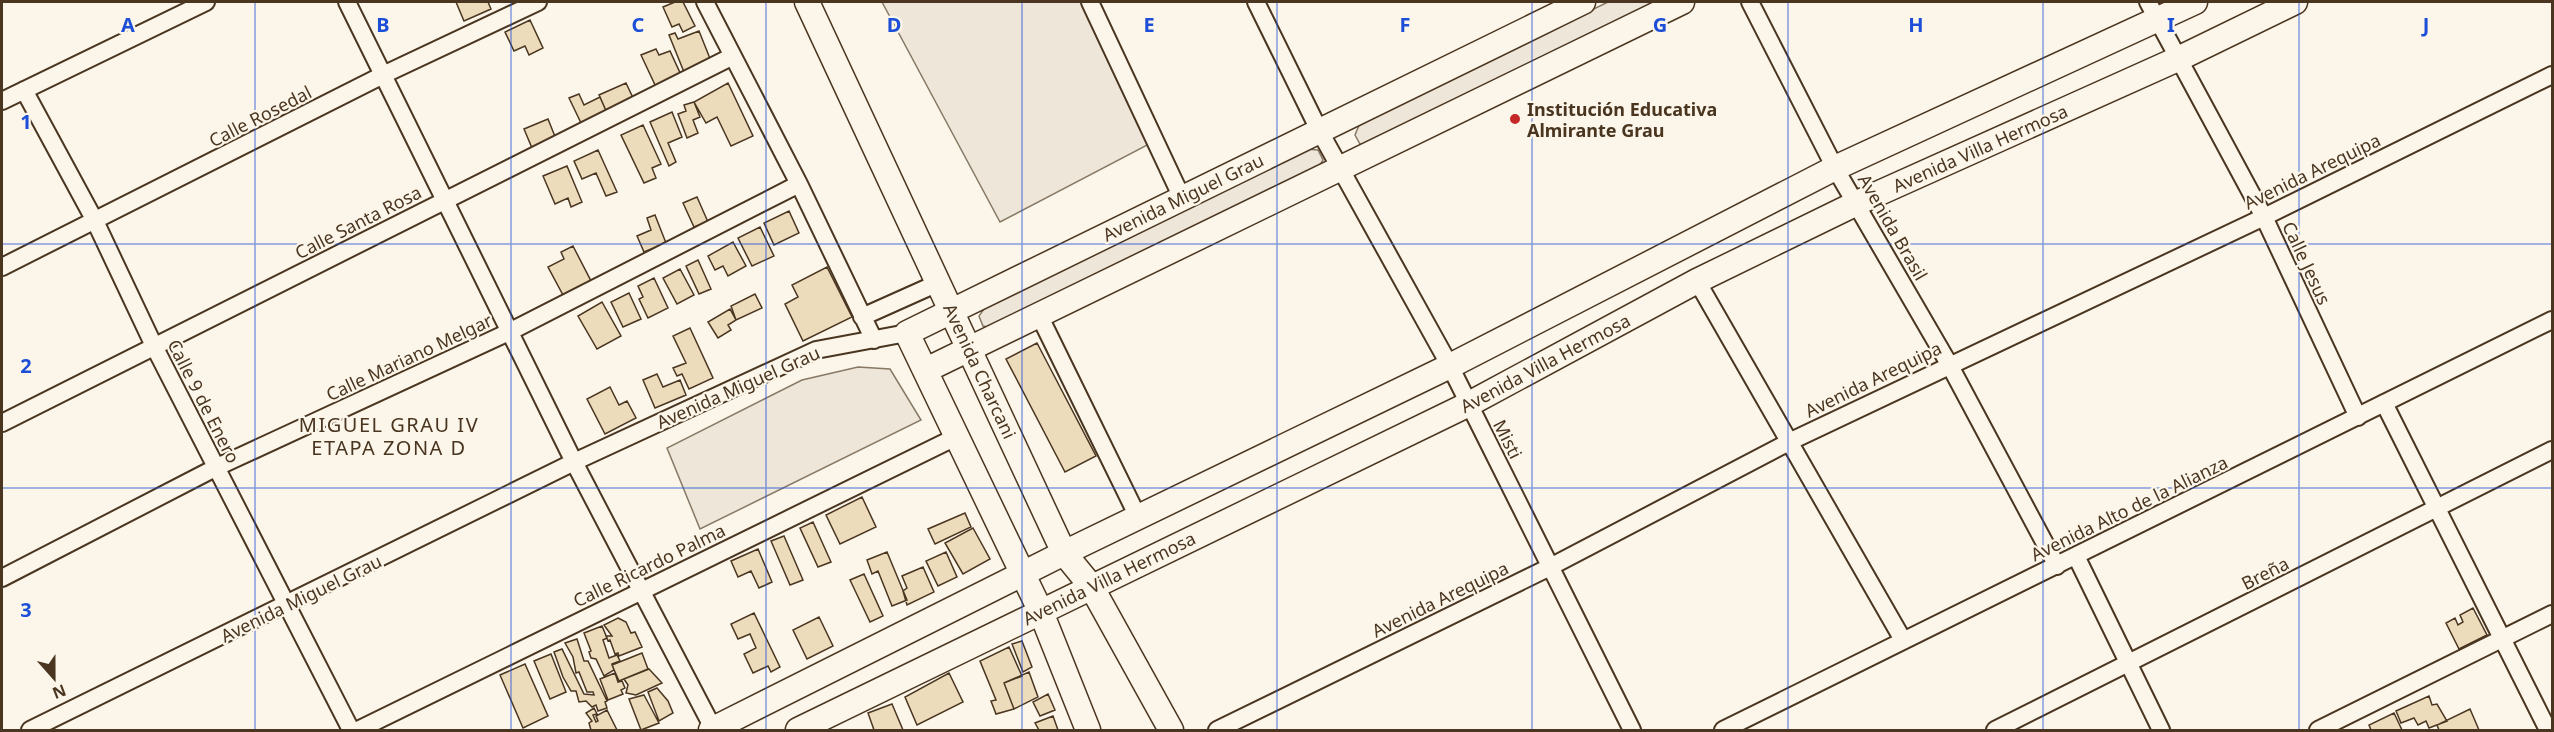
<svg xmlns="http://www.w3.org/2000/svg" width="2554" height="732" font-family="'Noto Sans',sans-serif">
<style>
.green{fill:#ede6d9;stroke:#887966;stroke-width:1.5}
.building{fill:#ecdcbc;stroke:#4a3520;stroke-width:1.5}
.lines{fill:none;stroke-linecap:round;stroke-linejoin:round}
.street-casing{stroke:#4a3520;stroke-width:20}
.secondary-casing{stroke:#4a3520;stroke-width:27}
.street{stroke:#fbf6e9;stroke-width:16}
.secondary{stroke:#fbf6e9;stroke-width:24}
.grid{fill:none;stroke:#1d4ed8;stroke-width:1.5;stroke-opacity:0.55}
.poi-dot{fill:#c62828;stroke:#fbf6e9;stroke-width:2}
.labels{text-anchor:middle;dominant-baseline:central;stroke-width:4.5;stroke-linejoin:round;paint-order:stroke}
.poi-label{font-size:18px;font-weight:bold;fill:#4a3520;stroke:#fbf6e9;text-anchor:start}
.street-label{font-size:18px;fill:#4a3520;stroke:#fbf6e9}
.neighbourhood-label{font-size:20px;letter-spacing:1.5px;fill:#4a3520;stroke:#fbf6e9}
.grid-label{font-size:20px;text-anchor:middle;font-weight:bold;fill:#1d4ed8;stroke:#fbf6e9;stroke-width:4.5;stroke-linejoin:round;paint-order:stroke}
</style>
<rect width="100%" height="100%" fill="#fbf6e9"/>
<path class="green" d="M 882,2 L 1089,2 L 1155,141 L 1000,222 Z
M 1608,2 L 1665,2 L 1371,145 L 1360,144 L 1355,135 L 1360,123 Z
M 1306,149 L 1318,150 L 1323,160 L 1316,172 L 995,329 L 983,326 L 979,316 L 986,306 Z
M 858,367 L 890,369 L 921,420 L 700,529 L 667,448 L 802,380 Z"/>
<path class="building" d="M 456,2 L 488,2 L 491,9 L 464,21 Z
M 675,2 L 683,2 L 695,26 L 683,32 L 679,24 L 672,27 L 663,7 Z
M 530,20 L 543,48 L 529,55 L 525,46 L 514,51 L 505,32 Z
M 699,31 L 711,61 L 684,72 L 669,35 L 675,33 L 678,39 Z
M 656,49 L 659,55 L 670,51 L 681,75 L 656,87 L 641,55 Z
M 626,83 L 634,100 L 607,113 L 599,95 Z
M 728,83 L 753,136 L 731,146 L 717,117 L 706,123 L 694,102 Z
M 579,94 L 584,105 L 600,97 L 607,113 L 582,125 L 569,98 Z
M 694,102 L 700,117 L 693,120 L 698,133 L 687,138 L 678,114 L 686,111 L 684,105 Z
M 672,112 L 682,137 L 668,143 L 676,162 L 669,166 L 650,122 Z
M 548,119 L 556,139 L 532,148 L 524,129 Z
M 643,125 L 661,164 L 652,168 L 656,178 L 644,183 L 621,135 Z
M 598,150 L 617,192 L 606,196 L 596,173 L 582,179 L 574,161 Z
M 567,166 L 582,202 L 571,207 L 568,198 L 555,204 L 543,176 Z
M 697,197 L 708,222 L 694,227 L 683,203 Z
M 789,211 L 799,233 L 774,245 L 764,223 Z
M 655,215 L 666,243 L 644,252 L 637,236 L 651,230 L 647,218 Z
M 760,227 L 774,256 L 752,266 L 738,238 Z
M 733,242 L 746,266 L 728,276 L 723,266 L 715,270 L 708,256 Z
M 573,246 L 591,281 L 563,295 L 548,267 L 564,259 L 561,252 Z
M 698,260 L 711,289 L 699,294 L 686,266 Z
M 827,267 L 852,317 L 803,341 L 785,304 L 798,297 L 792,285 Z
M 680,269 L 694,295 L 677,304 L 663,278 Z
M 654,278 L 668,308 L 648,318 L 639,299 L 643,297 L 638,286 Z
M 629,293 L 641,319 L 623,327 L 611,302 Z
M 755,294 L 762,308 L 736,320 L 731,306 Z
M 602,302 L 621,336 L 597,349 L 578,316 Z
M 730,309 L 736,320 L 728,325 L 731,330 L 718,338 L 708,322 Z
M 690,328 L 713,378 L 689,389 L 682,374 L 677,376 L 673,368 L 686,363 L 673,336 Z
M 1037,343 L 1096,456 L 1065,472 L 1006,359 Z
M 657,374 L 663,387 L 680,380 L 686,395 L 655,408 L 643,380 Z
M 610,387 L 619,405 L 627,401 L 636,418 L 605,434 L 587,399 Z
M 862,497 L 876,527 L 840,544 L 826,515 Z
M 965,513 L 971,527 L 935,544 L 928,529 Z
M 813,522 L 831,562 L 818,567 L 800,528 Z
M 973,528 L 990,559 L 963,574 L 945,543 Z
M 784,536 L 803,580 L 790,585 L 771,541 Z
M 758,549 L 772,582 L 759,588 L 751,571 L 738,577 L 731,561 Z
M 887,552 L 907,600 L 892,606 L 878,571 L 872,574 L 867,560 Z
M 946,552 L 957,577 L 938,586 L 926,561 Z
M 923,567 L 934,592 L 907,605 L 903,591 L 907,588 L 902,576 Z
M 864,574 L 883,616 L 870,622 L 850,580 Z
M 2473,608 L 2487,635 L 2459,649 L 2446,623 L 2455,618 L 2458,625 L 2463,622 L 2460,615 Z
M 754,613 L 780,667 L 771,672 L 768,666 L 753,673 L 744,654 L 756,648 L 750,634 L 738,639 L 731,624 Z
M 819,617 L 833,646 L 807,659 L 793,630 Z
M 618,618 L 626,622 L 631,633 L 635,632 L 642,647 L 619,656 L 618,653 L 615,654 L 610,640 L 608,641 L 606,636 L 612,636 L 604,625 Z
M 602,626 L 607,638 L 603,640 L 609,658 L 617,655 L 620,661 L 612,664 L 614,670 L 604,676 L 596,659 L 591,658 L 589,652 L 591,651 L 584,633 Z
M 577,639 L 584,661 L 588,661 L 607,701 L 605,702 L 607,708 L 598,711 L 596,705 L 592,707 L 586,701 L 579,702 L 576,691 L 571,691 L 563,677 L 554,652 L 562,649 L 584,694 L 594,695 L 593,692 L 587,692 L 579,672 L 576,673 L 573,657 L 565,643 Z
M 1022,641 L 1032,667 L 1023,672 L 1012,644 Z
M 1009,647 L 1022,676 L 1004,683 L 1014,709 L 996,714 L 991,701 L 996,700 L 980,661 Z
M 642,653 L 648,669 L 619,681 L 612,665 Z
M 551,654 L 566,692 L 550,699 L 534,661 Z
M 525,664 L 548,716 L 523,728 L 500,675 Z
M 649,669 L 662,683 L 636,695 L 626,693 L 628,685 L 624,679 Z
M 1029,672 L 1038,697 L 1014,709 L 1004,683 Z
M 615,673 L 618,682 L 622,681 L 625,688 L 621,690 L 623,694 L 608,700 L 600,679 Z
M 949,673 L 963,702 L 917,725 L 905,697 Z
M 657,688 L 668,701 L 673,713 L 659,721 L 648,692 Z
M 1048,694 L 1055,710 L 1040,716 L 1033,702 Z
M 644,695 L 659,723 L 641,730 L 629,699 Z
M 2429,696 L 2432,705 L 2437,704 L 2447,721 L 2429,728 L 2426,721 L 2418,725 L 2414,718 L 2401,723 L 2396,711 Z
M 892,704 L 903,730 L 874,730 L 868,713 Z
M 594,708 L 597,714 L 593,715 L 596,722 L 598,721 L 596,716 L 607,710 L 617,730 L 591,730 L 589,723 L 592,721 L 586,713 Z
M 2470,709 L 2479,730 L 2439,730 L 2437,725 Z
M 2394,713 L 2402,730 L 2371,730 L 2369,725 Z
M 1053,716 L 1058,730 L 1039,730 L 1035,723 Z"/>
<g class="lines">
<defs>
<path id="street" d="M 347,2 L 574,462 L 714,730
M 705,2 L 799,184 L 874,340
M 1090,2 L 1182,198
M 1256,2 L 1319,130 L 1450,366 L 1632,730
M 1750,2 L 1835,168 L 1949,364 L 2057,566
M 2148,2 L 2264,217 L 2358,417
M 24,90 L 95,221 L 155,348 L 351,730
M 2,101 L 206,2
M 2,267 L 385,74 L 538,2
M 1697,281 L 1903,640
M 1039,315 L 1138,517
M 862,317 L 938,283
M 2384,403 L 2548,730
M 2,423 L 733,56
M 2076,556 L 2161,730
M 2,578 L 217,467 L 509,332 L 799,184
M 30,730 L 574,462 L 816,350 L 907,333
M 358,730 L 958,436
M 1217,730 L 1550,567 L 1791,441 L 2264,217 L 2552,75
M 1723,730 L 2552,320
M 1995,730 L 2552,450
M 2318,730 L 2552,614"/>
<path id="secondary" d="M 807,2 L 1064,553 L 1091,586 L 1171,730
M 926,370 L 1682,2
M 711,730 L 1064,553 L 1450,366 L 1835,168 L 2195,2
M 798,730 L 1469,404 L 1697,281 L 1857,203 L 2180,58 L 2295,2
M 1088,730 L 1041,612 L 907,333 L 1583,2"/>
</defs>
<use href="#street" class="street-casing"/>
<use href="#secondary" class="secondary-casing"/>
<use href="#street" class="street"/>
<use href="#secondary" class="secondary"/>
</g>
<path class="grid" d="M 255,2 L 255,730M 511,2 L 511,730M 766,2 L 766,730M 1022,2 L 1022,730M 1277,2 L 1277,730M 1532,2 L 1532,730M 1788,2 L 1788,730M 2043,2 L 2043,730M 2299,2 L 2299,730M 2,244 L 2552,244M 2,488 L 2552,488"/>
<circle class="poi-dot" cx="1515" cy="119" r="6"/>
<g class="labels">
<g class="poi-label">
<text x="1527" y="109">Institución Educativa<tspan x="1527" dy="21">Almirante Grau</tspan></text>
</g>
<g class="street-label">
<text transform="translate(260 116) rotate(-27)">Calle Rosedal</text>
<text transform="translate(1980 148) rotate(-24)">Avenida Villa Hermosa</text>
<text transform="translate(2312 171) rotate(-26)">Avenida Arequipa</text>
<text transform="translate(1183 197) rotate(-26)">Avenida Miguel Grau</text>
<text transform="translate(358 222) rotate(-27)">Calle Santa Rosa</text>
<text transform="translate(1893 227) rotate(60)">Avenida Brasil</text>
<text transform="translate(2307 263) rotate(65)">Calle Jesus</text>
<text transform="translate(409 357) rotate(-25)">Calle Mariano Melgar</text>
<text transform="translate(1545 363) rotate(-28)">Avenida Villa Hermosa</text>
<text transform="translate(980 371) rotate(65)">Avenida Charcani</text>
<text transform="translate(1873 379) rotate(-26)">Avenida Arequipa</text>
<text transform="translate(738 387) rotate(-24)">Avenida Miguel Grau</text>
<text transform="translate(204 401) rotate(63)">Calle 9 de Enero</text>
<text transform="translate(1508 439) rotate(63)">Misti</text>
<text transform="translate(2129 508) rotate(-26)">Avenida Alto de la Alianza</text>
<text transform="translate(649 565) rotate(-26)">Calle Ricardo Palma</text>
<text transform="translate(2265 573) rotate(-27)">Breña</text>
<text transform="translate(1109 578) rotate(-26)">Avenida Villa Hermosa</text>
<text transform="translate(301 598) rotate(-26)">Avenida Miguel Grau</text>
<text transform="translate(1440 599) rotate(-26)">Avenida Arequipa</text>
</g>
<g class="neighbourhood-label">
<text x="389" y="424">MIGUEL GRAU IV<tspan x="389" dy="23">ETAPA ZONA D</tspan></text>
</g>
</g>
<g class="grid-label">
<text x="128" y="32">A</text>
<text x="383" y="32">B</text>
<text x="638" y="32">C</text>
<text x="894" y="32">D</text>
<text x="1149" y="32">E</text>
<text x="1405" y="32">F</text>
<text x="1660" y="32">G</text>
<text x="1916" y="32">H</text>
<text x="2171" y="32">I</text>
<text x="2426" y="32">J</text>
<text x="26" y="129">1</text>
<text x="26" y="373">2</text>
<text x="26" y="617">3</text>
</g>
<rect width="2554" height="732" fill="none" stroke="#4a3520" stroke-width="6"/>
<g transform="translate(54 678) rotate(159)" stroke="#fbf6e9" stroke-width="4.5" paint-order="stroke">
<path d="M0-4.5L10 22L0 15L-10 22Z" fill="#4a3520"/>
<text y="-9" font-size="16" font-weight="bold" text-anchor="middle" fill="#4a3520">N</text>
</g>
</svg>
